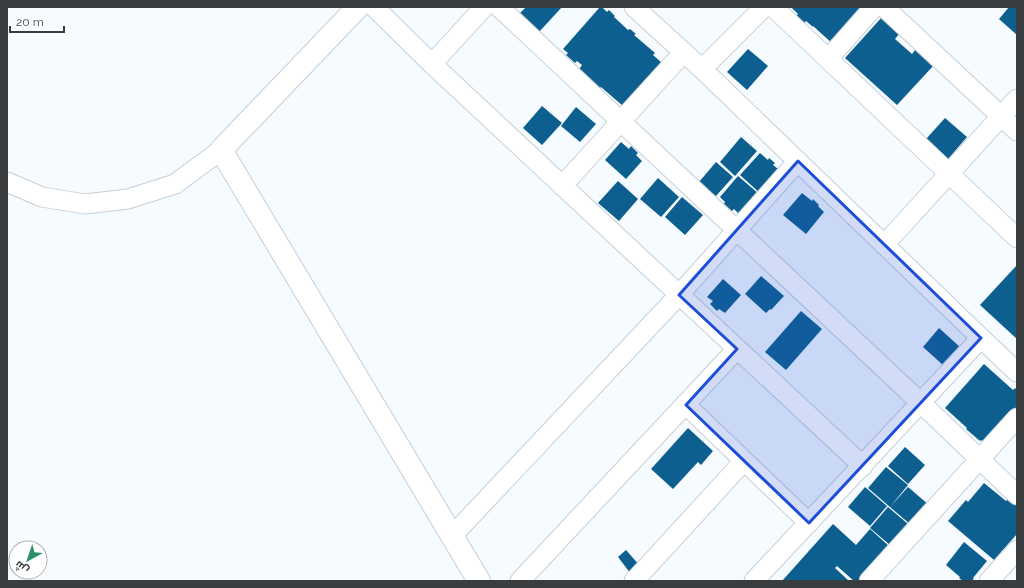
<svg xmlns="http://www.w3.org/2000/svg" width="1024" height="588" font-family="Raleway,Cairo,sans-serif">
<style>
.building{fill:#0d5f8f}
.lines{fill:none;stroke-linecap:round;stroke-linejoin:round}
.street-casing{stroke:#c7cfd6;stroke-width:21}
.secondary-casing{stroke:#c7cfd6;stroke-width:24}
.street{stroke:#fff;stroke-width:19}
.secondary{stroke:#fff;stroke-width:22}
.marked{fill:#1d4ed8;fill-opacity:0.2;stroke:#1d4ed8;stroke-width:3;stroke-linejoin:round}
</style>
<rect width="100%" height="100%" fill="#f5fbff"/>
<path class="building" d="M 526,7 L 562,7 L 539,32 L 519,14 Z
M 600,7 L 602,7 L 607,12 L 609,10 L 615,16 L 614,17 L 628,30 L 630,29 L 636,34 L 634,35 L 655,53 L 653,55 L 662,63 L 623,106 L 601,87 L 599,89 L 578,71 L 582,65 L 577,61 L 575,63 L 566,55 L 568,53 L 563,49 Z
M 791,7 L 867,7 L 833,44 L 813,26 L 813,27 L 806,21 L 804,23 L 796,16 L 798,14 Z
M 1009,7 L 1017,7 L 1017,35 L 999,19 Z
M 882,17 L 899,34 L 895,39 L 912,54 L 916,49 L 934,65 L 897,105 L 845,58 Z
M 748,49 L 768,66 L 747,90 L 727,72 Z
M 542,106 L 562,123 L 542,145 L 523,128 Z
M 576,107 L 596,124 L 580,142 L 561,126 Z
M 945,118 L 967,137 L 948,159 L 926,139 Z
M 741,137 L 757,151 L 735,176 L 720,162 Z
M 621,142 L 629,149 L 631,146 L 638,153 L 636,155 L 642,161 L 626,179 L 605,160 Z
M 760,153 L 768,160 L 769,158 L 775,163 L 773,165 L 782,172 L 762,195 L 740,175 Z
M 716,162 L 733,177 L 716,196 L 712,193 L 711,195 L 700,185 L 702,184 L 699,182 Z
M 738,176 L 759,194 L 740,215 L 734,209 L 732,211 L 724,204 L 725,202 L 720,197 Z
M 658,178 L 679,197 L 661,217 L 640,199 Z
M 618,181 L 638,199 L 619,221 L 598,203 Z
M 802,193 L 812,201 L 813,199 L 819,205 L 818,206 L 824,212 L 806,234 L 783,215 Z
M 682,197 L 703,215 L 685,235 L 665,217 Z
M 1017,265 L 1017,339 L 980,305 Z
M 761,276 L 784,296 L 771,310 L 770,309 L 766,313 L 745,294 Z
M 723,279 L 741,295 L 725,313 L 719,309 L 717,311 L 710,304 L 713,301 L 707,297 Z
M 801,311 L 822,329 L 786,370 L 765,352 Z
M 939,328 L 960,347 L 944,366 L 923,347 Z
M 984,364 L 1013,390 L 1015,388 L 1017,390 L 1017,412 L 987,445 L 981,440 L 980,441 L 966,429 L 967,428 L 945,408 Z
M 688,428 L 713,451 L 701,465 L 698,462 L 673,489 L 651,469 Z
M 905,447 L 925,465 L 908,484 L 888,466 Z
M 886,467 L 908,485 L 890,507 L 868,488 Z
M 984,483 L 1006,501 L 1009,498 L 1017,505 L 1017,534 L 994,560 L 948,521 L 966,500 L 968,502 Z
M 865,487 L 887,506 L 870,526 L 848,507 Z
M 908,487 L 929,505 L 911,525 L 890,507 Z
M 888,507 L 908,524 L 890,545 L 870,528 Z
M 833,524 L 856,545 L 870,529 L 890,547 L 859,581 L 854,581 L 837,566 L 835,568 L 849,581 L 782,581 Z
M 964,542 L 987,561 L 973,578 L 974,578 L 972,581 L 963,581 L 959,578 L 960,577 L 946,565 Z
M 626,550 L 641,567 L 631,574 L 618,557 Z"/>
<g class="lines">
<defs>
<path id="street" d="M 374,7 L 432,64 L 863,466
M 499,7 L 921,403 L 1017,495
M 634,7 L 702,69 L 981,338 L 1017,372
M 773,7 L 1017,238
M 884,7 L 1017,131
M 828,59 L 874,7
M 432,64 L 484,7
M 702,69 L 764,7
M 7,182 L 42,197 L 85,204 L 128,199 L 175,184 L 221,150
M 562,186 L 684,52
M 884,245 L 1017,99
M 686,405 L 809,523
M 452,536 L 679,295 L 798,161
M 520,581 L 737,349
M 634,581 L 744,461
M 754,581 L 981,338
M 869,581 L 1017,418
M 989,581 L 1017,550"/>
<path id="secondary" d="M 358,7 L 221,150 L 479,581"/>
</defs>
<use href="#street" class="street-casing"/>
<use href="#secondary" class="secondary-casing"/>
<use href="#street" class="street"/>
<use href="#secondary" class="secondary"/>
</g>
<path class="marked" d="M 798,161 L 981,338 L 809,523 L 686,405 L 737,349 L 679,295 Z"/>
<rect width="1024" height="588" fill="none" stroke="#393d3f" stroke-width="16"/>
<g transform="translate(28 560) rotate(220)"><circle r="19" fill="#ffffff" stroke="#b0b1b2"/>
<path d="M0-3L7 15L0 10L-7 15Z" fill="#2e8e67"/>
<text y="-6" font-size="11" font-weight="bold" text-anchor="middle" fill="#393d3f">ش</text>
</g>
<path d="M10 26v6h54v-6" fill="none" stroke="#393d3f" stroke-width="2"/>
<text x="16" y="26" font-size="12" fill="#393d3f" stroke="#ffffff" stroke-width="3" paint-order="stroke">20 m</text>
</svg>
